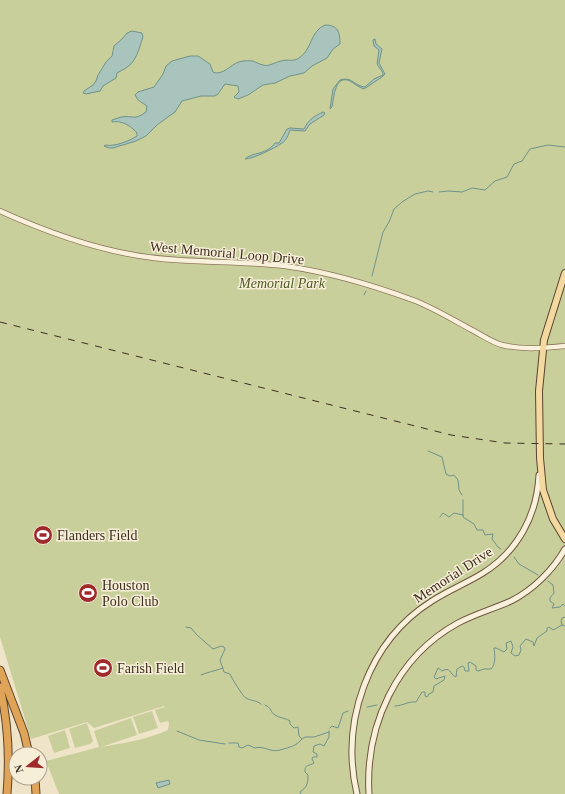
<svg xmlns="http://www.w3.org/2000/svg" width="565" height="794" font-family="'Times New Roman',serif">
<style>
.green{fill:#c9cf9b}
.water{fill:#a9c4bc;stroke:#6f938a}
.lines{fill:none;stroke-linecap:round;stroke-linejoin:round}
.stream{stroke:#6f938a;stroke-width:1}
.tertiary-casing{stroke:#8d765c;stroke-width:6}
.secondary-casing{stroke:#6f573f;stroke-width:7}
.primary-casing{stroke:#5b4430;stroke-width:8}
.motorway-casing{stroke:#5b4430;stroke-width:9}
.tertiary{stroke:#faf1dc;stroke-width:4.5}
.secondary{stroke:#faf1dc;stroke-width:5}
.primary{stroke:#f3d9a0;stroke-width:6}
.motorway{stroke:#e0a458;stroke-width:7}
.rail{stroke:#3d2e20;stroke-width:1;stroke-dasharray:7 7;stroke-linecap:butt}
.labels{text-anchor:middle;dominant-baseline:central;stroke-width:3;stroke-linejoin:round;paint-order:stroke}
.street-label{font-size:14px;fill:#3d2e20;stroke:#f7eed8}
.park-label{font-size:14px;font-style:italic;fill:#4d5a26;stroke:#f7eed8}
.poi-label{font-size:14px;fill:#3d2e20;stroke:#f7eed8;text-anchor:start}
</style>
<rect width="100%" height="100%" fill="#f0e4c8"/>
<path class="green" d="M 0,0 L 565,0 L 565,794 L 59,794 L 46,761 L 99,747 L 94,731 L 131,718 L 137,735 L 101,747 C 124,743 146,740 168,730 L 169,723 L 168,721 L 160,723 L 155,710 L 164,707 L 165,708 L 164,706 L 94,728 L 87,722 L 31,739 L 0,637 Z
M 152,711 L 158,728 L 139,734 L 133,717 Z
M 87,723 L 93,741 L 90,744 L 75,748 L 69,729 Z
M 65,730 L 70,748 L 54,753 L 48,736 Z"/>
<path class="water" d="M 325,25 C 338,25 340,32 340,44 L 333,49 L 327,58 L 312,66 L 304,73 L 290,76 L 275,83 L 263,85 L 248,95 L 238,99 L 234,97 L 239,92 L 238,86 L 225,84 L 218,94 L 215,96 L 201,96 L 182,101 L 175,112 L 157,125 L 146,136 L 136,141 L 113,148 L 109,148 L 104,146 L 105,145 C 115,147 129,141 137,136 L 137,133 C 131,126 122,120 112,122 L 112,120 C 115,119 118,118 121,117 C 133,115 134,121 146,112 L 147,106 L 138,100 L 135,95 L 138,92 L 154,87 L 163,74 L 166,66 L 172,61 L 190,56 L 198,56 L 210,64 L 213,72 L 216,73 C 227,73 232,62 243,61 C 257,60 252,62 263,65 C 269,67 275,62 281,61 C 287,59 294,62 299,58 C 312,50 310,31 325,25 Z
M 132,31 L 142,33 L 143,37 C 139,48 137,61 126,68 C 123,70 120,71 117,73 L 116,78 L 103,86 L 100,91 L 86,94 L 83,93 L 84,91 L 93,85 L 96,81 L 98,75 L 106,62 L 112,56 L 114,46 L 123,38 L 127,33 Z
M 375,39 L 376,44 L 382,49 L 379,63 L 385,74 L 382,77 L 364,89 C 358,87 355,84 350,81 C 335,74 334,97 332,107 L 330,109 L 333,89 L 340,80 C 352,76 354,86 365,87 L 374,79 L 383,75 L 383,73 L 377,64 L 379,50 L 374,46 L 373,40 Z
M 323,112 L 325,113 L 324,115 L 310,124 L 305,131 L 290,130 C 288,135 287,140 282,143 C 275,148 253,159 245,159 C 252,152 267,155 275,143 L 279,143 L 287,129 L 290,128 L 304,129 C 309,119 313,117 323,112 Z
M 169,780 L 170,784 L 158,788 L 156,783 Z"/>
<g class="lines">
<path class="stream" d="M 439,192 L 448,191 L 462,192 L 472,188 L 485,190 L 495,181 L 507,177 L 514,164 L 522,161 L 530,149 L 548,145 L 565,147
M 372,276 L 383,232 L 389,222 L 394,209 L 402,202 L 415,194 L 428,191 L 433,192
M 364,295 L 366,291
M 428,451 L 442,457 L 446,474 L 450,476 L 454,475 L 458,480 L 459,490 L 462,495
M 463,500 L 463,517 L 474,524 L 477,530 L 483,530 L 485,535 L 493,534 L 492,539 L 498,547 L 501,549
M 440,517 L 443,513 L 449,517 L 454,513 L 463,515
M 514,557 L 519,564 L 538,575
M 548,581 L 553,585 L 554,593 L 550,598 L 550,601 L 554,604 L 552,608 L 560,607 L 563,604 L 565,606
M 565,617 L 562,618 L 561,621 L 562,625 L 565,626
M 186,627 L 191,628 L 197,635 L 213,649 L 221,646 L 224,647 L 225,649 L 220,660 L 224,672 L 230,674 C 231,677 243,697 246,698 C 251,701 256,700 261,704
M 201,675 C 208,672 215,671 223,668
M 265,705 C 272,708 270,712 275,715 C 279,718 286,718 290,721 L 290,724 L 294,728 L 298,727 L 299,736 L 302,739
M 395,706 C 402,706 409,701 416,702 L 422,692 L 425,692 L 425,696 L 427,697 L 429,694 L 433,692 L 434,686 L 444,680 L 445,676 L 436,679 L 434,677 L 438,668 L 442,671 C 451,666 449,674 456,677 L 457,669 L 462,666 L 464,667 L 465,671 L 469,671 L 468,663 L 470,662 L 476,666 L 476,670 L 478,671 L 484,669 L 491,669 C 496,664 495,655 494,648 L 496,648 L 504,652 L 507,649 L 506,643 L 511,641 L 513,647 L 511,653 L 515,656 L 519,655 L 521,650 L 520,646 L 526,639 L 533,642 L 534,646 L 537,638 L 547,631 L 547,628 L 549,627 L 553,630 L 562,625
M 367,707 L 377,705
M 330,728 L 332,726 L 338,728 L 343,713 L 348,711
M 177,731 L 199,740 L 225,744
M 229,743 L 238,743 L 239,747 L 242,748 L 248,745 L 255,748 C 263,745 271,753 280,750 C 284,749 291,747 295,745 C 299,743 301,739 305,737 L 314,737 L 329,732
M 301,794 L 300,792 C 307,787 308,784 308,775 L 305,772 C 304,764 310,766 314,763 L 312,759 L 313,757 L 317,757 L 317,754 L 313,752 L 314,746 L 320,744 L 324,746 L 329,737 L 329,731"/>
<defs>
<path id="tertiary" d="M 0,211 C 42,230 88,247 134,255 C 184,264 235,260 285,266 C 328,272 372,285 413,300 C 434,308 453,320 472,330 C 482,335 491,342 502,345 C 522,350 545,348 565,346"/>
<path id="secondary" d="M 357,794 C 340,722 368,641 432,601 C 449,590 467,583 483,573 C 518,551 537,515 539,475
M 369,794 C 365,726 396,657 458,623 C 475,614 493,609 511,601 C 533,590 553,570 565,549"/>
<path id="primary" d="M 565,273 L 544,340 L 539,391 L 540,458 L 543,490 L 553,519 L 565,539"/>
<path id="motorway" d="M 0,670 L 24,733 L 29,754
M 0,687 C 8,722 10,758 7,794
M 35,778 L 36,794"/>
</defs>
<use href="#tertiary" class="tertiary-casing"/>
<use href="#secondary" class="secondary-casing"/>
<use href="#primary" class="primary-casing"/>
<use href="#motorway" class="motorway-casing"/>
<use href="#tertiary" class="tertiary"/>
<use href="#secondary" class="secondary"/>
<use href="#primary" class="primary"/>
<use href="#motorway" class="motorway"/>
<path class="rail" d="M 0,322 L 451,435 L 505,443 L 565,444"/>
</g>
<defs>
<symbol id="stadium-disc" viewBox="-11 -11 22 22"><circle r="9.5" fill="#9e2a2b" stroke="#f7eed8"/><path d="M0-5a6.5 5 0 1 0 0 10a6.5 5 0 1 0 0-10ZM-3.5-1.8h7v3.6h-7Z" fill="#fff"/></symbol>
</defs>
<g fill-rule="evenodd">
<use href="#stadium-disc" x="32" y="524" width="22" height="22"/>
<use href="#stadium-disc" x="77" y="582" width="22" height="22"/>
<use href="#stadium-disc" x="92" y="657" width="22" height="22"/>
</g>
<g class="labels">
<g class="street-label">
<text transform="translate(227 253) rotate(5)">West Memorial Loop Drive</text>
<text transform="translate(453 575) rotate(-33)">Memorial Drive</text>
</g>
<g class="park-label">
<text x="282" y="283">Memorial Park</text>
</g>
<g class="poi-label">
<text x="57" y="535">Flanders Field</text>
<text x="102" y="585">Houston<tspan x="102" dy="16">Polo Club</tspan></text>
<text x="117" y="668">Farish Field</text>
</g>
</g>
<g transform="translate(28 766) rotate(253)"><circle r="19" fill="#f7eed8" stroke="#ada18e"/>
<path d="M0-3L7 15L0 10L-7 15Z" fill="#9e2a2b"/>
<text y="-6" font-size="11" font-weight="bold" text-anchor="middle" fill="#3d2e20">N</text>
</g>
</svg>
